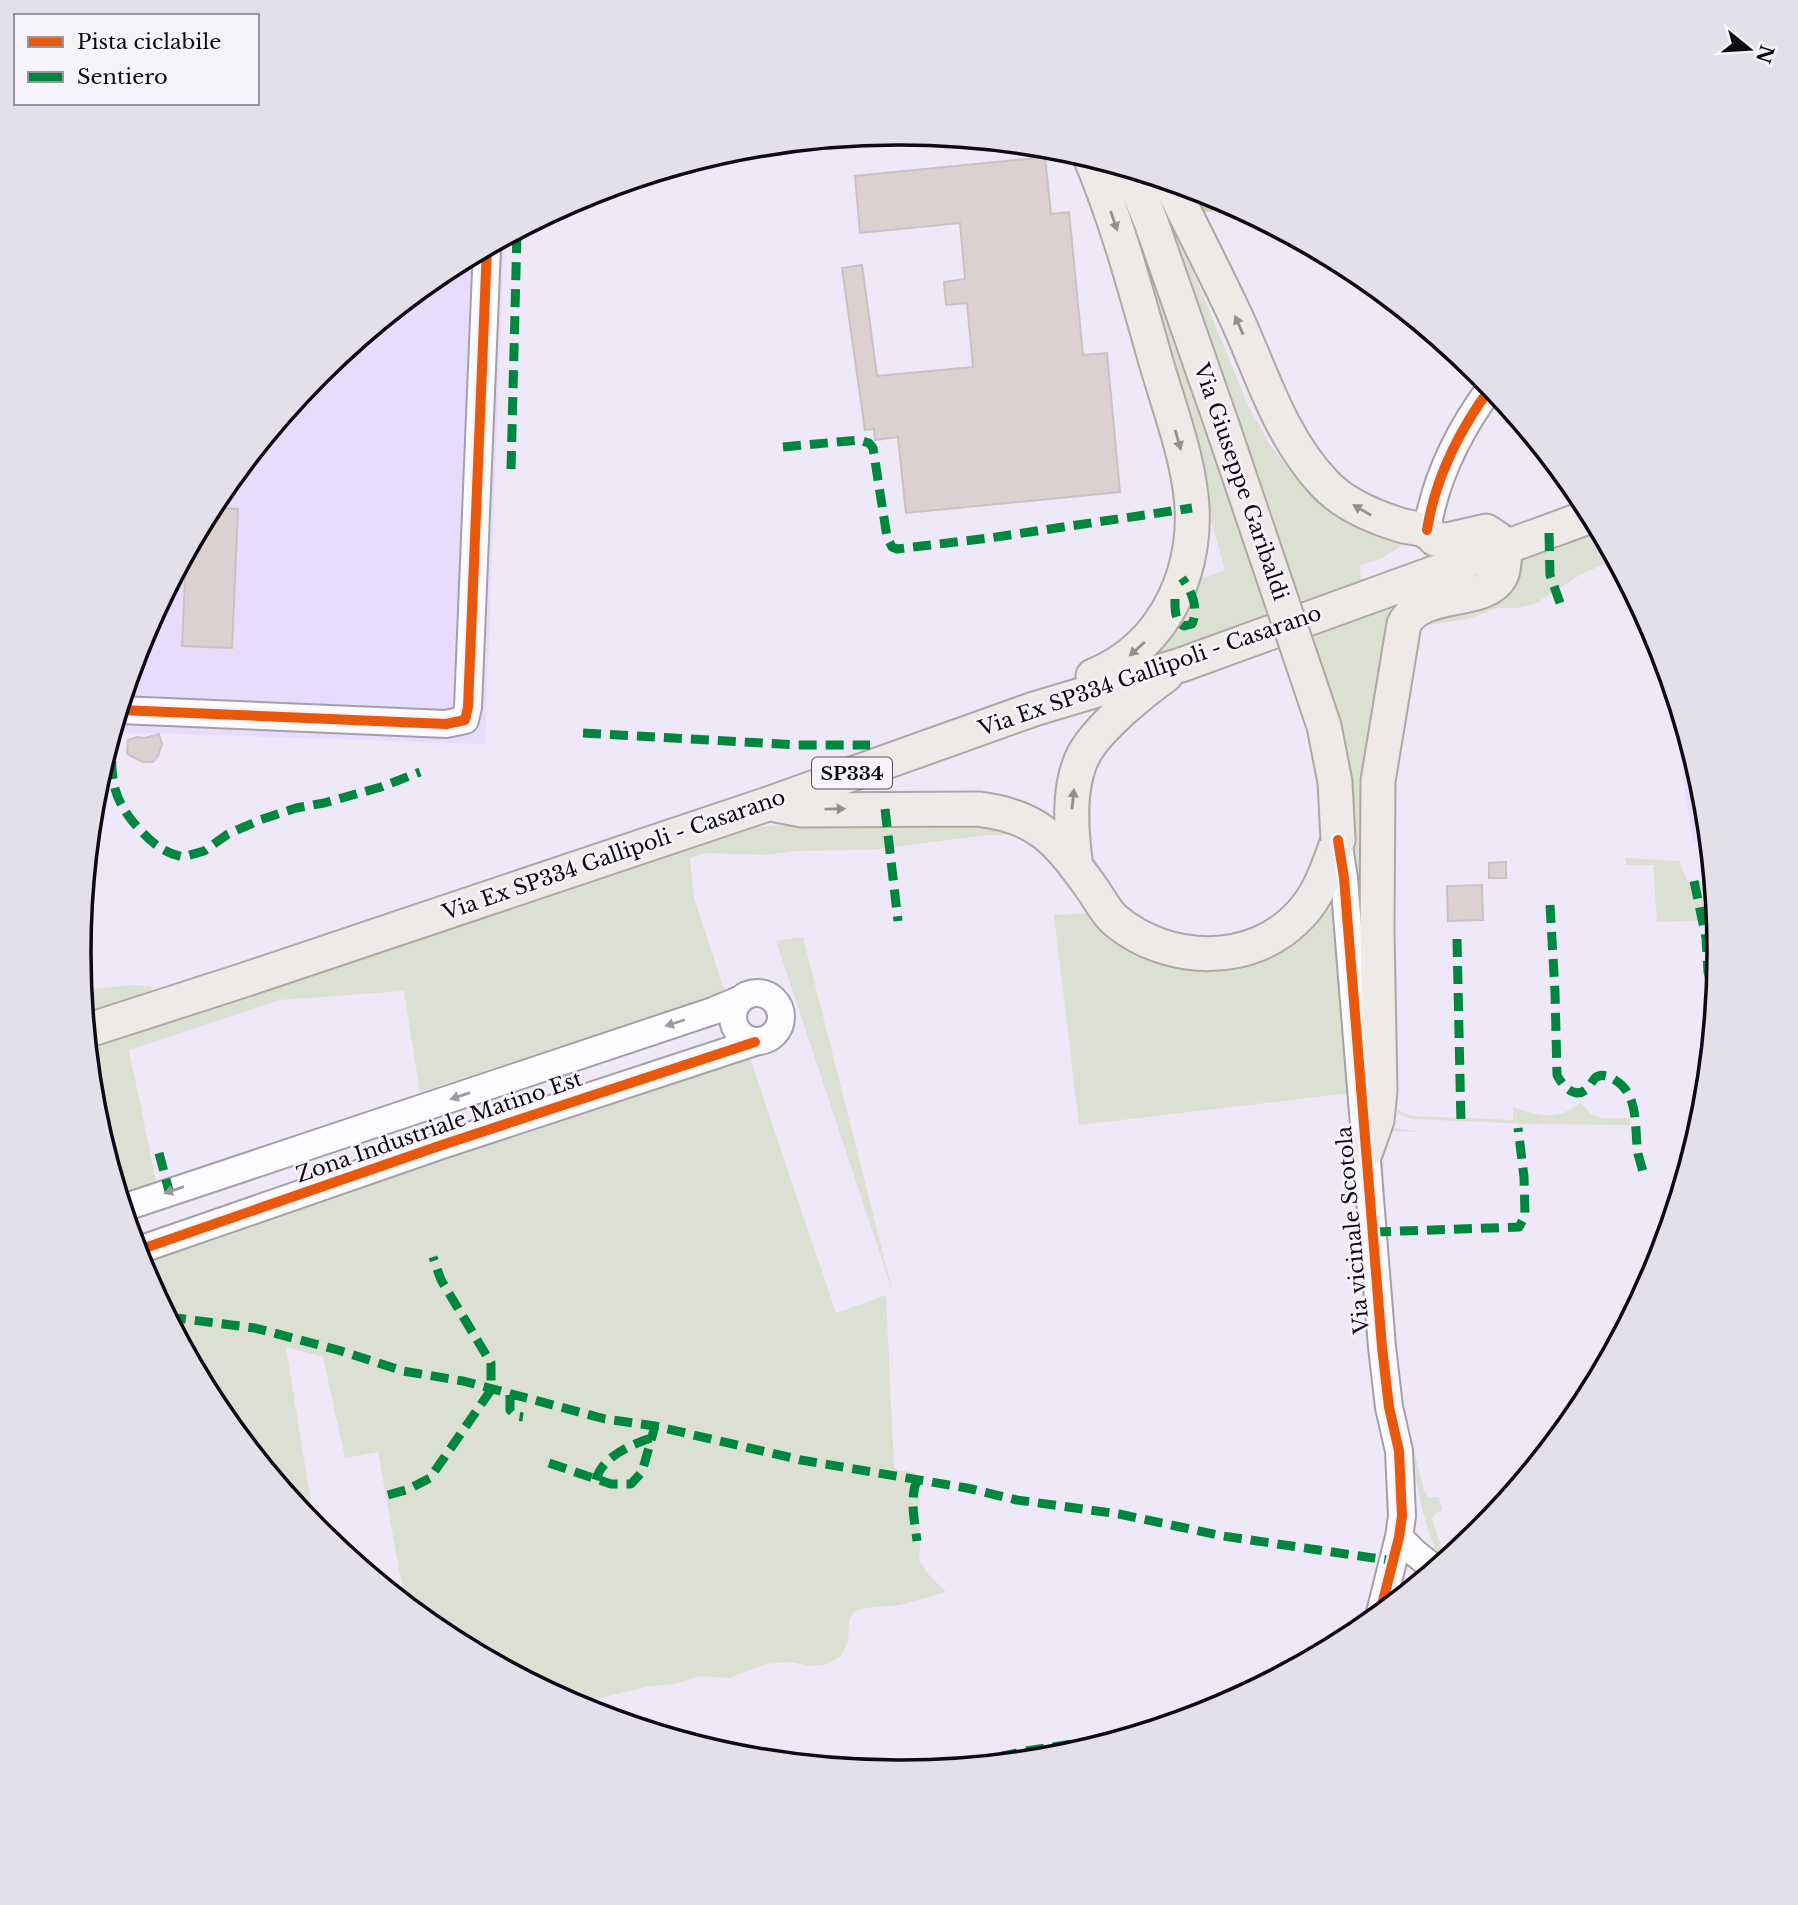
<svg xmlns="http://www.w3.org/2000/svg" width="1798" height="1905" font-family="'Libre Baskerville',serif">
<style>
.built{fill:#e7dcfb}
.green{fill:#dbe0d2}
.forest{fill:#cad0bd}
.building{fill:#dad1d0;stroke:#c9c2c3;stroke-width:2}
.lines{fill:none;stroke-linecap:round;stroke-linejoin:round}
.minor-casing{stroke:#a39fac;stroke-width:30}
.major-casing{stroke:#aea7a6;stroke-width:37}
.minor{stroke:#fcfcfe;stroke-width:26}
.major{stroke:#edeae7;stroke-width:33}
.major-bridge-casing{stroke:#aea7a6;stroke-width:37;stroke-linecap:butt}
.major-bridge{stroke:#edeae7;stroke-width:33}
.quiet{stroke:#00873e;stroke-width:9;stroke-dasharray:18 9;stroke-linecap:butt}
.cycleway-casing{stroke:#f6f3fb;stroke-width:15}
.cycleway{stroke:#e8590c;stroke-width:10}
.oneway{fill:#939093}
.oneway2{fill:#9c9ba1}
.labels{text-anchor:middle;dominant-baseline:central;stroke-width:5;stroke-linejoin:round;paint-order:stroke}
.shield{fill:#f6f3fb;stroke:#534f5a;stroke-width:2}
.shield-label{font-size:19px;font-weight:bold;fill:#0d0915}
.street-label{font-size:21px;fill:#0d0915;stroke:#f6f3fb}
.rim{fill:none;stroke:#0d0915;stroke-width:3.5}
</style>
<rect width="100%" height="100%" fill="#eee8f9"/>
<path class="built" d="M 504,238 L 485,744 L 113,732 L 141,638 L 217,496 L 319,372 L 444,270 Z
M 1667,671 L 1704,793 L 1708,834 L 1693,842 Z"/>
<path class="green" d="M 1105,162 L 1117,166 L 1277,613 L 1137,663 L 1201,579 L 1225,570 L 1156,322 Z
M 1142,173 L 1154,177 L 1248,405 L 1270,445 L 1292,472 L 1326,506 L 1405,543 L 1381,559 L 1360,565 L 1361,584 L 1298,607 Z
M 1598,528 L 1616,563 L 1602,565 L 1580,575 L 1535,604 L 1518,608 L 1498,608 L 1468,619 L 1429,625 L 1421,617 L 1396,717 L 1387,814 L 1383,810 L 1382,791 L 1406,639 L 1413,622 L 1421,614 L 1509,591 L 1513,586 L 1517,558 Z
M 1400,602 L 1375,1103 L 1308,635 Z
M 804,816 L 991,817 L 1019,835 L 986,835 L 871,850 L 794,851 L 765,855 L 706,853 L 690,858 L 694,898 L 725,993 L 420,1092 L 404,991 L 280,1000 L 129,1050 L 156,1181 L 119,1195 L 94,1112 L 88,1048 L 742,828 L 782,825 Z
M 1625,858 L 1679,861 L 1688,882 L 1701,881 L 1711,866 L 1716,920 L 1657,922 L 1653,865 L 1626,865 Z
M 1333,887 L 1351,1093 L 1079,1125 L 1054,915 L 1097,913 L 1192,963 Z
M 803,937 L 893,1293 L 776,941 Z
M 132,985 L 151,986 L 152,994 L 85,1011 L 83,990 Z
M 749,1055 L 836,1313 L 886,1295 L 894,1469 L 915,1473 L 914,1487 L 921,1489 C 916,1513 922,1537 919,1561 L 929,1575 L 946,1592 L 900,1605 L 865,1608 L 854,1612 L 849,1621 L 848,1641 L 841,1656 L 827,1664 L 812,1666 L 789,1662 L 765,1664 L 729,1678 L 700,1676 L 675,1684 L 649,1686 L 596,1699 L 581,1701 L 565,1700 L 443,1634 L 405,1603 L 378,1452 L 345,1458 L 323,1357 L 286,1347 L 315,1527 L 217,1408 L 140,1261 Z
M 1581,1102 C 1593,1123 1608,1118 1630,1118 L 1630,1125 L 1535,1124 L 1411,1119 L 1401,1115 L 1391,1106 L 1394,1104 L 1398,1110 L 1412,1116 L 1513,1120 L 1513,1107 C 1540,1117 1558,1121 1581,1102 Z
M 1386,1127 L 1422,1132 L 1393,1131 L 1383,1135 L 1384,1230 L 1395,1376 L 1424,1490 L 1428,1497 L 1439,1497 L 1442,1510 L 1436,1513 L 1432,1519 L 1446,1560 L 1443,1562 C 1427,1540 1423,1507 1416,1481 C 1406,1441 1396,1401 1390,1361 C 1379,1288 1378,1214 1379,1141 L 1382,1130 Z"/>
<path class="forest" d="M 1192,189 L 1213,195 L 1242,210 L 1203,212 Z"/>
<path class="building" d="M 1045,157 L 1051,214 L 1069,212 L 1083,355 L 1107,353 L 1120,492 L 906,513 L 898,437 L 875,440 L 874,429 L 865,430 L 842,268 L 862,265 L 877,376 L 973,367 L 967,303 L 946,305 L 944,282 L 965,279 L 960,223 L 860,233 L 855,176 Z
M 211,508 L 238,509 L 232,648 L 182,646 L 186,555 Z
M 159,734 L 162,744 L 158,756 L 153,762 L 143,762 L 127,754 L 128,740 L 137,737 L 145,738 Z
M 1506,862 L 1506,878 L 1489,878 L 1489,863 Z
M 1482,885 L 1483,920 L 1448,921 L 1447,886 Z"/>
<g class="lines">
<defs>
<path id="minor" d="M 1427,530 C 1435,479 1460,429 1491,387
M 120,710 L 446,724 L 465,720 L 468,707 L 487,247
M 1338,840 L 1344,878 L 1382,1347 L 1389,1407 L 1399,1451 L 1402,1516 L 1399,1537 L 1380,1613
M733 1017a24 24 0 1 1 48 0a24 24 0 1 1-48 0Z
M 123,1208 L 713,1011 L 739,1000
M 136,1251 L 442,1145 L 755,1042
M 1399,1537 L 1415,1553 L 1435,1569"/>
<path id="major" d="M 1090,157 C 1117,221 1135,288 1154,355 C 1166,398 1184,445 1190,488 C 1202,565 1167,646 1093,676
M 1130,170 L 1151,222 L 1222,425
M 1169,181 C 1191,226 1214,270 1235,315 C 1262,373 1279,435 1324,483 C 1342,503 1372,516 1397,524 C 1413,530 1423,525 1435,539 L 1447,540 L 1486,531 L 1498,539 L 1505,548 C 1504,556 1505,569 1501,576 C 1485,606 1422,589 1404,624 L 1378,781 L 1377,930 L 1380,1091 L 1377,1120 L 1366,1151
M 776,805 L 802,810 L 978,809 C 1038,816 1057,840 1091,887 C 1099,898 1106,913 1116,921 C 1168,964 1252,967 1300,915 C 1320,894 1328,867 1338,840
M 1076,867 C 1071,832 1067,786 1084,754 C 1099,727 1141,693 1166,675
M 86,1031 L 244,980 L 768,804 L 1034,709 L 1181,665 L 1591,516"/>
</defs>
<use href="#minor" class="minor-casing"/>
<use href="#major" class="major-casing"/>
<use href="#minor" class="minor"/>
<use href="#major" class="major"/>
<defs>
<path id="major-bridge" d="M 1222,425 L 1324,726 L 1335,782 L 1338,840"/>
</defs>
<use href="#major-bridge" class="major-bridge-casing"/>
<use href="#major-bridge" class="major-bridge"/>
<path class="quiet" d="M 783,447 L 859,440 L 869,443 L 873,448 L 887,537 L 892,547 L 897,549 L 989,538 L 1192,508
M 511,469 L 517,231
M 1549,533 L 1550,575 L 1560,603
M 1175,599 C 1175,609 1174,620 1184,626 L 1192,624 C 1199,608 1192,592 1182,578
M 583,733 L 798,745 L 870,745
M 112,734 C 111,778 110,798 141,831 C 154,845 165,853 183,857 L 204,851 L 228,834 L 260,820 L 296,808 L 324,803 L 381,787 L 420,772
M 885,809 L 898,921
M 1694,881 L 1706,938 L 1708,972 L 1715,996
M 1550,905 L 1555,992 L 1557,1075 C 1563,1087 1576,1101 1589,1087 C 1590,1085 1594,1079 1595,1078 C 1601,1073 1609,1076 1615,1080 C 1640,1095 1634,1129 1638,1154 C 1640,1161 1642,1168 1644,1175
M 1457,939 L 1461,1125
M 159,1153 L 169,1191
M 1373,1232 L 1519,1227 L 1525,1216 L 1524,1177 L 1518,1128
M 168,1317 L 255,1328 L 338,1350 L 403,1371 L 463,1381 L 605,1419 L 655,1426 L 801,1460 L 967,1488 L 1017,1500 L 1119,1514 L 1223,1536 L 1394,1561
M 510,1395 L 510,1410 L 516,1416 L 523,1417
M 549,1463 L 611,1484 L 631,1484 L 642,1472 L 655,1426
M 596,1480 C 602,1457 630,1445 651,1438
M 917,1480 C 909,1499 915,1522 917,1541
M 388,1495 L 409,1489 L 430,1478 L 491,1390 L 491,1363 L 441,1280 L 433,1257
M 893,1772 L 955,1766 L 1026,1751 L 1130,1735"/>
<defs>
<path id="cycleway" d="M 1427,530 C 1435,479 1460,429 1491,387
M 120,710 L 446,724 L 465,720 L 468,707 L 487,247
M 1338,840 L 1344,878 L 1382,1347 L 1389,1407 L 1399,1451 L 1402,1516 L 1399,1537 L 1380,1613
M 136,1251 L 442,1145 L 755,1042"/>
</defs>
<use href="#cycleway" class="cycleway-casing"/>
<use href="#cycleway" class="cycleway"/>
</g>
<defs><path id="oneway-solid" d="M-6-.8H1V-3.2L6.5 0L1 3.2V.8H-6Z" transform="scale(1.75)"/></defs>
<g class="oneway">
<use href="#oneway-solid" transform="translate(1114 221) rotate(71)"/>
<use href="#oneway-solid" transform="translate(1239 325) rotate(-113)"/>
<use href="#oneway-solid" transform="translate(1178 440) rotate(74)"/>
<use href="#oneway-solid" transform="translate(1362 510) rotate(-150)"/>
<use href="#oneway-solid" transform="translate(1137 649) rotate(138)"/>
<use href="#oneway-solid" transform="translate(1073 799) rotate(-84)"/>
<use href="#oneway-solid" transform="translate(835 809) rotate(-1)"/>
</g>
<g class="oneway2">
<use href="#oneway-solid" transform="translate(675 1023) rotate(162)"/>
<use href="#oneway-solid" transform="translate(460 1096) rotate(161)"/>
<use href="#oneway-solid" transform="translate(174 1190) rotate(161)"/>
</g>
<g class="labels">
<rect class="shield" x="812" y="757.5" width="80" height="31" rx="5"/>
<g class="shield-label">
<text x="852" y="773">SP334</text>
</g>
<g class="street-label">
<text transform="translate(1241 482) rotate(71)">Via Giuseppe Garibaldi</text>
<text transform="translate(1150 671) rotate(-19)">Via Ex SP334 Gallipoli - Casarano</text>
<text transform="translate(614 855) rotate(-19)">Via Ex SP334 Gallipoli - Casarano</text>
<text transform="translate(439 1127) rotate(-19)">Zona Industriale Matino Est</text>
<text transform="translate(1353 1230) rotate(-95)">Via vicinale Scotola</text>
</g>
</g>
<path d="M0 0H1798V1905H0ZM898 145H900A807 807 0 0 1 1707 952V953A807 807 0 0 1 900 1760H898A807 807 0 0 1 91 953V952A807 807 0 0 1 898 145Z" fill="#e3e0e9" fill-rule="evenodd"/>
<path class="rim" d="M898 145H900A807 807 0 0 1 1707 952V953A807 807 0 0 1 900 1760H898A807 807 0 0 1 91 953V952A807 807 0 0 1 898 145Z"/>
<rect x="14" y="14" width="245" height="91" fill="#f6f3fb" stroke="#99959f" stroke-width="2"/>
<rect x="28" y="37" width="35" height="10" fill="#e8590c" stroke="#99959f" stroke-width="2"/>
<text x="77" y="49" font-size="21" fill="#0d0915">Pista ciclabile</text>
<rect x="28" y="72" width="35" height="10" fill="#00873e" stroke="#99959f" stroke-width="2"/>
<text x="77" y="84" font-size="21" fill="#0d0915">Sentiero</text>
<g transform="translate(1749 49) rotate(108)" stroke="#f6f3fb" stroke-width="5" paint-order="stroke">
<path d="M0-5L12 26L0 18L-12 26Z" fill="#0d0915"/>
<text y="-10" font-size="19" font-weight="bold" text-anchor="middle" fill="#0d0915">N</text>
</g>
</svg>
